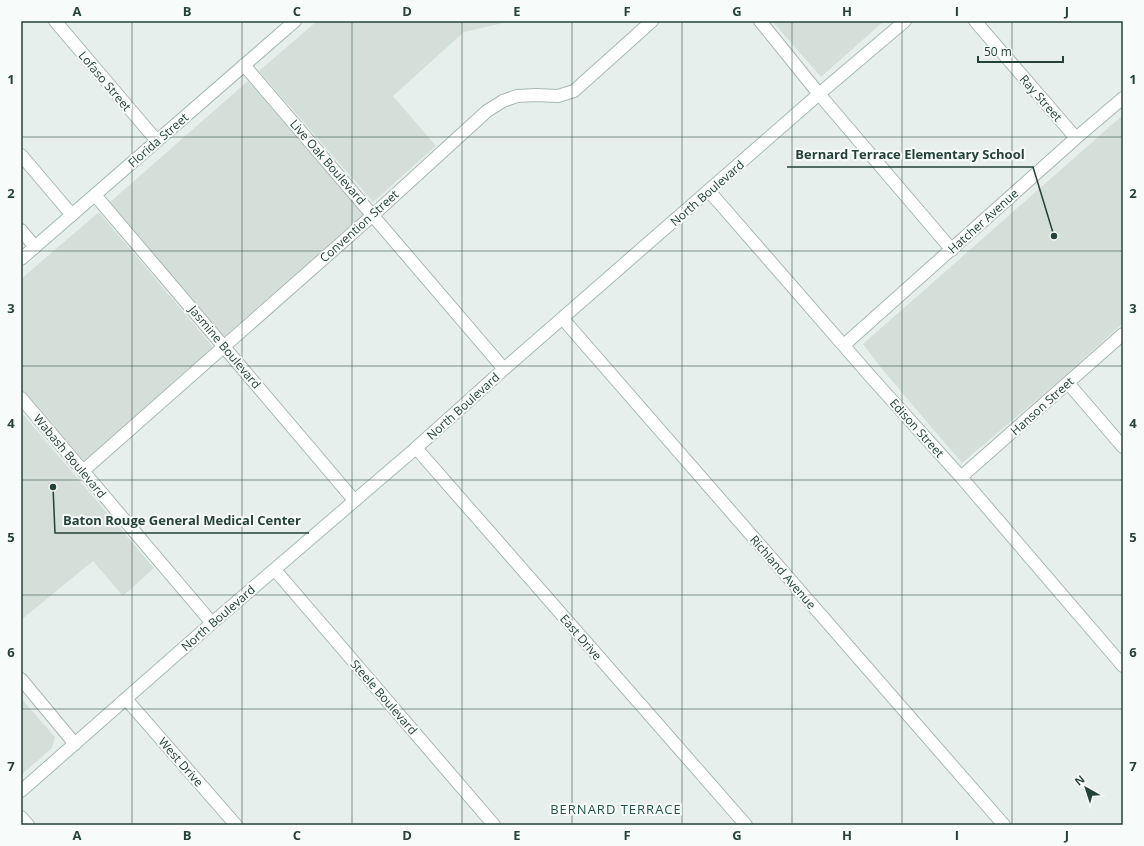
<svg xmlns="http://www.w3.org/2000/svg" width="1144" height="846" font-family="'Open Sans',sans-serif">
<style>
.built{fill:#d4dfda}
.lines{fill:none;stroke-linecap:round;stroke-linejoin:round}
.street-casing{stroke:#a8b8b2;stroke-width:14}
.secondary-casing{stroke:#a4bbb3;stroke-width:14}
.street{stroke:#fff;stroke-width:12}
.secondary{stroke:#fff;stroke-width:12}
.grid{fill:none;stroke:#24423a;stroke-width:1;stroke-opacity:0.55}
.labels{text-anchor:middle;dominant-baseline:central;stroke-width:4;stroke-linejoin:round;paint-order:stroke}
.street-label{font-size:12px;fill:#24423a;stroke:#f7fbf9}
.neighbourhood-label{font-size:13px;letter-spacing:1px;fill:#1f5548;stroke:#f7fbf9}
.leader{fill:none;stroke:#24423a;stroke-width:1.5}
.callout-dot{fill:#24423a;stroke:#f7fbf9;stroke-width:1.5}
.callout-label{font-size:13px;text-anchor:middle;font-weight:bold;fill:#24423a;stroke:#f7fbf9;stroke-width:4;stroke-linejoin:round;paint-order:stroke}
.neatline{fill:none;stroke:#24423a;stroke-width:1.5}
.grid-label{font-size:13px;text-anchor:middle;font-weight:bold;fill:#24423a}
</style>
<rect width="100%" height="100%" fill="#e6efeb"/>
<path class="built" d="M 317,21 L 512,21 L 464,32 L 393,96 L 436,146 L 373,202 L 259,71 Z
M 772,21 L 884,21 L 821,77 Z
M 248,81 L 364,215 L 224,337 L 109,203 Z
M 1123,115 L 1123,323 L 1061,379 L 962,463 L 882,369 L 863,344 Z
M 99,212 L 213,347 L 84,461 L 21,390 L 21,279 Z
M 21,412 L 154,568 L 123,596 L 93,561 L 21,620 Z
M 21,698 L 55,737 L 52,748 L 21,775 Z"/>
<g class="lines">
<defs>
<path id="street" d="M 55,21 L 157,141
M 760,21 L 819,94 L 952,250
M 975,21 L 1076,138
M 244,65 L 504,369
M 21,155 L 72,215
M 709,191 L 871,377 L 961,477 L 1123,666
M 95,195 L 354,500
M 21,230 L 35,247
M 563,319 L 1004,825
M 844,345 L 1076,138 L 1123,98
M 1068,383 L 1123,447
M 21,398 L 212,623
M 416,448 L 746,825
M 83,471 L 373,215 L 487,111 L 503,101 L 517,96 L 536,95 L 558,96 L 574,91 L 652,21
M 961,477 L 1123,334
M 275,570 L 494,825
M 21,679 L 75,744
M 126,699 L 236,825
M 21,817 L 28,825"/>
<path id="secondary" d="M 21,259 L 295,21
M 21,791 L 212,623 L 416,448 L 504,369 L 819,94 L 905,21"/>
</defs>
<use href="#street" class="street-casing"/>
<use href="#secondary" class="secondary-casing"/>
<use href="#street" class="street"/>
<use href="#secondary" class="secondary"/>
</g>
<path class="grid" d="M 132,21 L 132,825M 242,21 L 242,825M 352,21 L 352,825M 462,21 L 462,825M 572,21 L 572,825M 682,21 L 682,825M 792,21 L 792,825M 902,21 L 902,825M 1012,21 L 1012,825M 21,137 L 1123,137M 21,251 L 1123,251M 21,366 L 1123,366M 21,480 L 1123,480M 21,595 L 1123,595M 21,709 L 1123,709"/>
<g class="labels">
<g class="street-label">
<text transform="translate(105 81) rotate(50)">Lofaso Street</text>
<text transform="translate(1041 98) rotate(49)">Ray Street</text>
<text transform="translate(158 140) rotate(-41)">Florida Street</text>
<text transform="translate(328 162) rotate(49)">Live Oak Boulevard</text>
<text transform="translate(707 193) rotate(-41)">North Boulevard</text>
<text transform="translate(983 221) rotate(-42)">Hatcher Avenue</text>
<text transform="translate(359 226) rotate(-42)">Convention Street</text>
<text transform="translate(225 347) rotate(50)">Jasmine Boulevard</text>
<text transform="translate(463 406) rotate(-42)">North Boulevard</text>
<text transform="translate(1042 406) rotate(-42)">Hanson Street</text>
<text transform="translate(917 428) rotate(48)">Edison Street</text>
<text transform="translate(70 456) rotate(50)">Wabash Boulevard</text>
<text transform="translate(783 572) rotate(49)">Richland Avenue</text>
<text transform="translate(218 618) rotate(-41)">North Boulevard</text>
<text transform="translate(581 637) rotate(49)">East Drive</text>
<text transform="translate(384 697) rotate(49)">Steele Boulevard</text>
<text transform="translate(181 762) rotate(49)">West Drive</text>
</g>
<g class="neighbourhood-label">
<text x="616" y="809">BERNARD TERRACE</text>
</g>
</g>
<path class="leader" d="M1054 236L1033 167H787M53 487L55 533H309"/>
<g class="callout-dot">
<circle cx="1054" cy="236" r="4"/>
<circle cx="53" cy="487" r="4"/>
</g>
<g class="callout-label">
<text x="910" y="159">Bernard Terrace Elementary School</text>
<text x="182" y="525">Baton Rouge General Medical Center</text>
</g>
<rect width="1144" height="846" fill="none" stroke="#f7fbf9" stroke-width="44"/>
<g transform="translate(1086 788) rotate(321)" stroke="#f7fbf9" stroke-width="3" paint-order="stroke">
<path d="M0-3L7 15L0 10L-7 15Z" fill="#24423a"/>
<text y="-6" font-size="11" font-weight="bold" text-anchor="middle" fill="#24423a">N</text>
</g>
<path d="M978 56v6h85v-6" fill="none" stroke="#24423a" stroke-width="2"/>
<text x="984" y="56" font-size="12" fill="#24423a" stroke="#f7fbf9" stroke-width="3" paint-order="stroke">50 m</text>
<rect x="22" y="22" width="1100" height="802" class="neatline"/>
<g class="grid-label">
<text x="77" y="16">A</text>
<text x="187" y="16">B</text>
<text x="297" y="16">C</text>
<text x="407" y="16">D</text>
<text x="517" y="16">E</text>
<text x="627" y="16">F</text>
<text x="737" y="16">G</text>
<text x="847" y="16">H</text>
<text x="957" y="16">I</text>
<text x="1067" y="16">J</text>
<text x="11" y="84">1</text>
<text x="1133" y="84">1</text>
<text x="11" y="198">2</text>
<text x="1133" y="198">2</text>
<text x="11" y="313">3</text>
<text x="1133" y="313">3</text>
<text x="11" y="428">4</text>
<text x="1133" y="428">4</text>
<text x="11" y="542">5</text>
<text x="1133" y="542">5</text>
<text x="11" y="657">6</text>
<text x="1133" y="657">6</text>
<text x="11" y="771">7</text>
<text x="1133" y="771">7</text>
<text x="77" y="840">A</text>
<text x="187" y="840">B</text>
<text x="297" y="840">C</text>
<text x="407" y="840">D</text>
<text x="517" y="840">E</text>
<text x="627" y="840">F</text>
<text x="737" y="840">G</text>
<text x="847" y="840">H</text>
<text x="957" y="840">I</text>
<text x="1067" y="840">J</text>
</g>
</svg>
